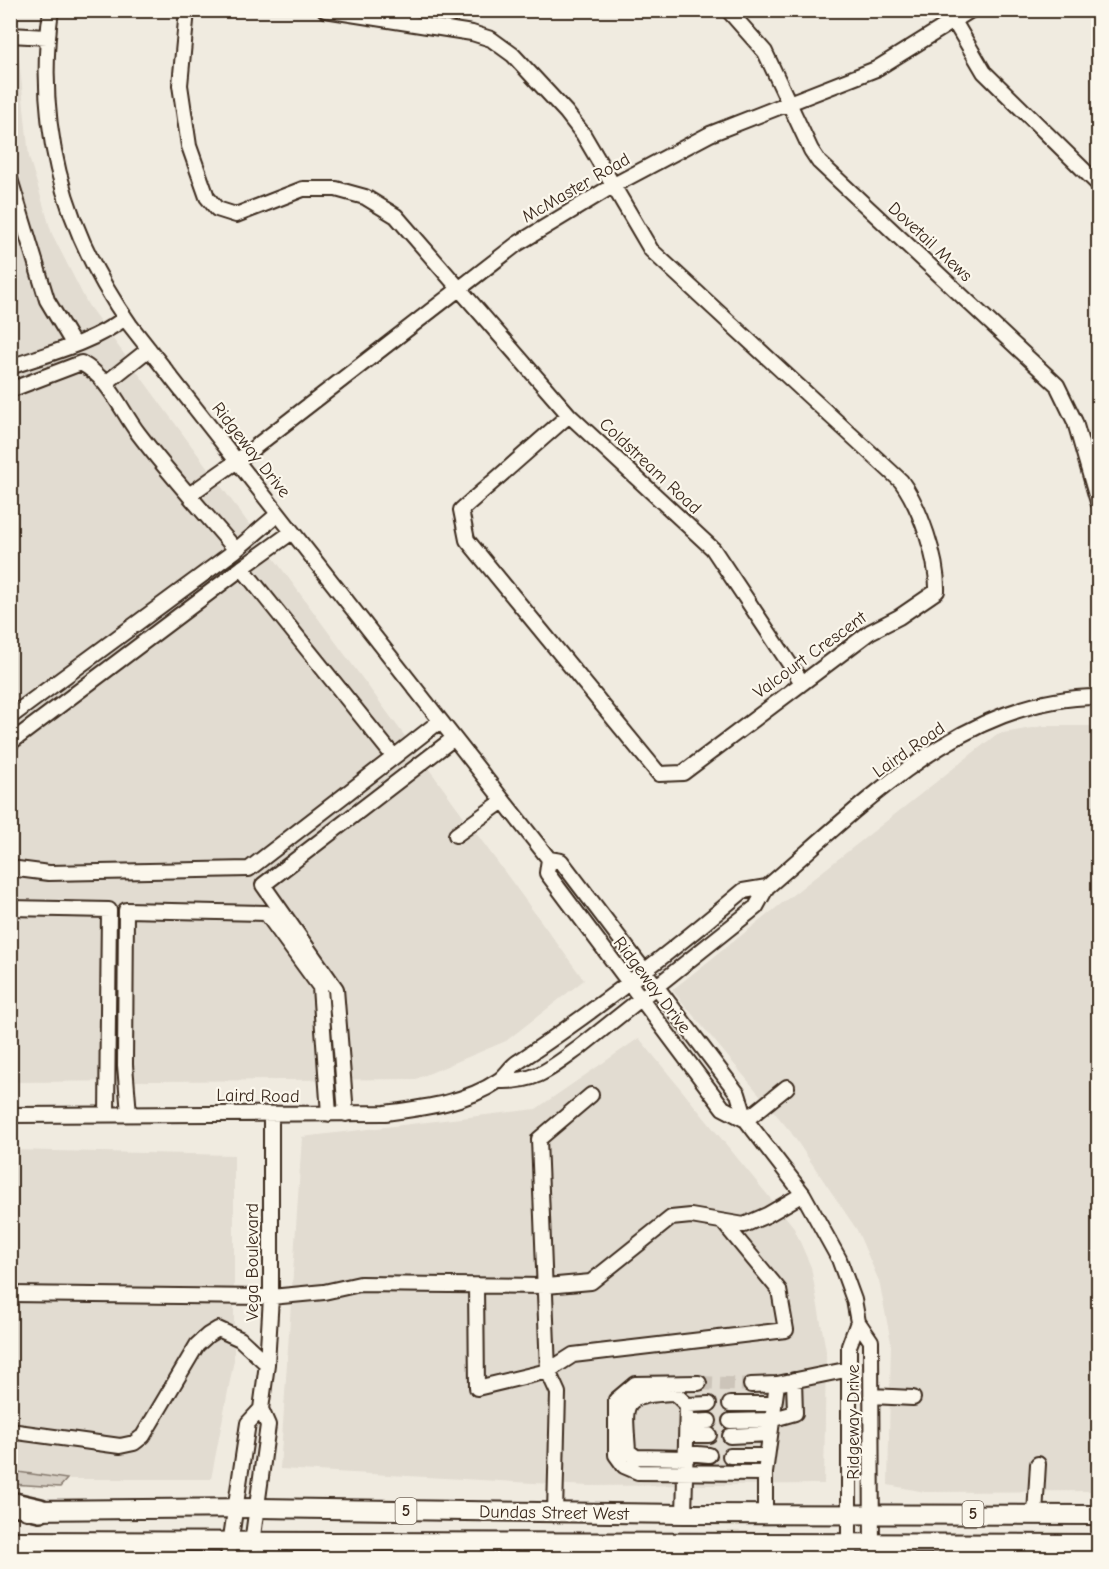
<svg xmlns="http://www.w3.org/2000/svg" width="1109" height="1569" font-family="'Comic Neue',sans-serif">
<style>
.built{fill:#e2dcd1}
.green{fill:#d5cec3;stroke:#887c70;stroke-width:1.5}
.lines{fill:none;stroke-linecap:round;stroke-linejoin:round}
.minor-tunnel{stroke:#ccc4b9;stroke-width:14;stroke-dasharray:14 7;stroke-linecap:butt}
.minor-casing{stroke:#3b2a1e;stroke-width:18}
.major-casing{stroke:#3b2a1e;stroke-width:22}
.highway-casing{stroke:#3b2a1e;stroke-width:26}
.minor{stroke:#fbf7ec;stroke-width:14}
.major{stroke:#fbf7ec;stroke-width:18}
.highway{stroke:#fbf7ec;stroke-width:21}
.labels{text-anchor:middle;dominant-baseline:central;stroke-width:4.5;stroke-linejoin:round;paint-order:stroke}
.shield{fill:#fbf7ec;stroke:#75685c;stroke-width:1.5}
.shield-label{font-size:16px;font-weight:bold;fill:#3b2a1e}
.street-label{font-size:18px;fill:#3b2a1e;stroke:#fbf7ec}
</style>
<rect width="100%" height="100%" fill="#f0ebe0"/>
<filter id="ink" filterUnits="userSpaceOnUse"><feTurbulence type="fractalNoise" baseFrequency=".0167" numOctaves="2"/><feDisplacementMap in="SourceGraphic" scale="12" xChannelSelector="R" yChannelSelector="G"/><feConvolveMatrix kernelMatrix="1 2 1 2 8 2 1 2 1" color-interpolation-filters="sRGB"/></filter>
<g filter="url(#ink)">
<path class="built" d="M 10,11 L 17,11 L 15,18 L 29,157 L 52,234 L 88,305 L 584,980 L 506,1041 L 416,1079 L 11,1082 Z
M 1043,726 L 1098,726 L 1098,1491 L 925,1492 L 888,1485 L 891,1342 L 879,1281 L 857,1230 L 790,1131 L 672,990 L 997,734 Z
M 639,1038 L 793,1226 L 811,1267 L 826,1351 L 824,1484 L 589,1486 L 280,1469 L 302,1137 L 536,1109 Z
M 11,1150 L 234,1155 L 234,1360 L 211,1479 L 67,1479 L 11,1471 Z"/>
<path class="green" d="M 11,1471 L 67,1479 L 60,1487 L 11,1484 Z
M 11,1554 L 157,1556 L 158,1558 L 11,1558 Z"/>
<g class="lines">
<path class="minor-tunnel" d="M 699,1383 L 751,1385"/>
<defs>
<path id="minor" d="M 51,10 C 35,125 64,231 130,325 L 549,859 L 561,861 L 738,1094 L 746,1120 L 803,1194 L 839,1259 L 854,1300 L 858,1322 L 871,1341 L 872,1558
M 187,10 L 180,85 L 189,146 L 207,197 L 217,209 L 236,215 L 303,189 L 336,189 L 365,197 L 396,216 L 569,415 L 713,549 L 801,681
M 325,10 L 472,33 L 491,39 L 513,55 L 566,112 L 583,134 L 651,250 L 901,481 C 920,507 938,559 937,591 L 899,617 L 870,632 L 683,773 L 659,774 L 467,540 L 461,510 L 569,415
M 728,10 L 765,52 L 811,150 L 819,162 L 1057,385 L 1075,422 L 1098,502
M 954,21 L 984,72 L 1098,184
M 10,35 L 47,37
M 10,179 L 47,300 L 74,345
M 10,367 C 50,353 92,343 125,318
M 106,383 L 149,349
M 10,390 L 81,363 C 109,378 120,409 138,433 C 169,474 203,511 236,550
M 189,495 L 237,461 L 517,244 L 614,185 L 710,134 L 876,69 L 971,10
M 292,532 L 242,568 L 394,757 L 440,721
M 10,717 L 236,550 L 278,514
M 10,743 L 242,568
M 456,835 L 503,801
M 549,859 L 547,873 L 723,1108 L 746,1120
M 10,868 L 49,873 L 249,869 L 394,757
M 10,908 L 109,910 L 107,1115
M 500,1081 C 537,1082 550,1069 579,1048 L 756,907 L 767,887 C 862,806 964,697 1098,697
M 129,1114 L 125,1065 L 126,910 L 266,913 L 320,987 L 329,1114
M 346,1114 L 336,989 L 263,885 L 454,738
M 10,1115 L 385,1113 C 422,1108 466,1103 498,1081 C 506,1076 510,1067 518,1062 C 596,1010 671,952 743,891 L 767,887
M 746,1120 L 787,1087
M 476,1286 L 477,1388 L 548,1371 L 573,1355 L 786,1330 L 779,1290 L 723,1222
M 10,1294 L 271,1297 L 324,1292 L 360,1284 L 546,1286 L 591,1282 L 671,1218 L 691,1216 L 744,1225 L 767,1215 L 803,1194
M 699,1383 L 635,1384 L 616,1400 L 616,1455 L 624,1466 L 638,1472 L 765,1473
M 751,1385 L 777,1384
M 668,1387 L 687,1405 L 684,1514
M 672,1393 C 619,1396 625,1402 628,1451 L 636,1457 L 687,1458
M 871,1396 L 913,1398
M 730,1404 L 773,1404
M 687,1405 L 709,1404
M 730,1421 L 770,1420 L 795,1413 L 794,1380
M 687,1422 L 709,1421
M 10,1431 L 120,1446 L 134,1443 L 143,1436 L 197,1345 L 208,1335 L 218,1329 L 240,1339 L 267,1364
M 687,1435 L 709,1435
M 730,1436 L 769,1434
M 686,1453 L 709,1455
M 730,1456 L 767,1456
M 555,1513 L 558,1393 L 548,1371 L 539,1139 L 591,1095
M 765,1514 L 765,1473 L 777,1384 L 850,1369
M 1035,1514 L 1038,1464
M 228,1558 L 248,1423 L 261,1409
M 250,1558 L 268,1425 L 261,1409 L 267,1364 L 271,1297 L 271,1115
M 849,1558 L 849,1346 L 858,1322"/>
<path id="major" d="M 27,1510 L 258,1508 L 684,1514 L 1098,1515
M 10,1541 L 1098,1544"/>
<path id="highway" d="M 10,1503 L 40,1510"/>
</defs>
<use href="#minor" class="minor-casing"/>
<use href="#major" class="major-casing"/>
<use href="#highway" class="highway-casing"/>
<use href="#minor" class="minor"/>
<use href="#major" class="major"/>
<use href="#highway" class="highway"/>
</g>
</g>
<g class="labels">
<g class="shield">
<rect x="395.5" y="1498" width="21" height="26" rx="4.5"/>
<rect x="962.5" y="1501" width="21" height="26" rx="4.5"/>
</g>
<g class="shield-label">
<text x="406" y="1511">5</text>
<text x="973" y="1514">5</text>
</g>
<g class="street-label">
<text transform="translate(576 188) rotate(-30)">McMaster Road</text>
<text transform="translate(930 242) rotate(43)">Dovetail Mews</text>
<text transform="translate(251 450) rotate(52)">Ridgeway Drive</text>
<text transform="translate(650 466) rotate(43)">Coldstream Road</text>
<text transform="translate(810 655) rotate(-36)">Valcourt Crescent</text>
<text transform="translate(909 750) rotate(-35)">Laird Road</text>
<text transform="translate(652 985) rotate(53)">Ridgeway Drive</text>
<text transform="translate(258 1096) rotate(1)">Laird Road</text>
<text transform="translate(252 1262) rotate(-90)">Vega Boulevard</text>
<text transform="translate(853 1422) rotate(-90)">Ridgeway Drive</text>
<text transform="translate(554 1513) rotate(1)">Dundas Street West</text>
</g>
</g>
<rect width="1109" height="1569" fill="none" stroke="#fbf7ec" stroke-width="36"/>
<rect x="18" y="18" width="1073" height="1533" fill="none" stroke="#3b2a1e" stroke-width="2" filter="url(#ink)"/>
</svg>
